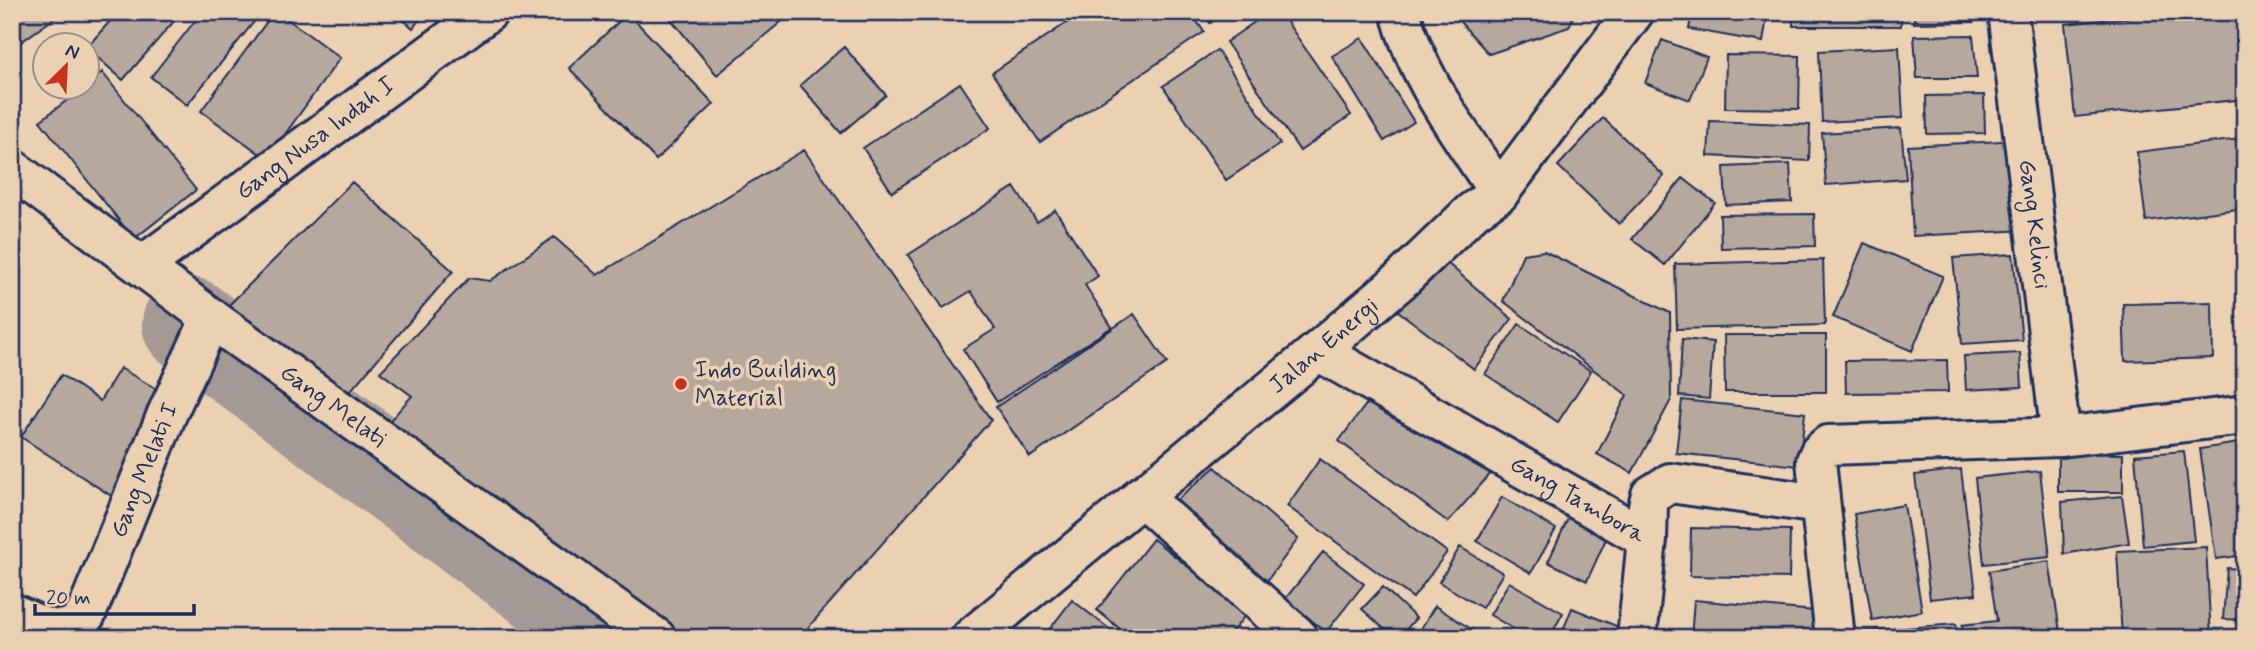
<svg xmlns="http://www.w3.org/2000/svg" width="2257" height="650" font-family="Mynerve,sans-serif">
<style>
.lines{fill:none;stroke-linecap:round;stroke-linejoin:round}
.river{stroke:#a49995;stroke-width:94}
.building{fill:#b7a89d;stroke:#1b2f5e;stroke-width:2}
.minor-casing{stroke:#1b2f5e;stroke-width:44}
.highway-casing{stroke:#1b2f5e;stroke-width:44}
.minor{stroke:#ebd0b2;stroke-width:38}
.highway{stroke:#ebd0b2;stroke-width:38}
.poi-dot{fill:#c8321e;stroke:#ebd0b2;stroke-width:2.5}
.labels{text-anchor:middle;dominant-baseline:central;stroke-width:7;stroke-linejoin:round;paint-order:stroke}
.street-label{font-size:24px;fill:#1b2f5e;stroke:#ebd0b2}
.poi-label{font-size:24px;fill:#1b2f5e;stroke:#ebd0b2;text-anchor:start}
</style>
<rect width="100%" height="100%" fill="#ebd0b2"/>
<filter id="ink" filterUnits="userSpaceOnUse"><feTurbulence type="fractalNoise" baseFrequency=".0143" numOctaves="2"/><feDisplacementMap in="SourceGraphic" scale="14" xChannelSelector="R" yChannelSelector="G"/><feConvolveMatrix kernelMatrix="1 2 1 2 8 2 1 2 1" color-interpolation-filters="sRGB"/></filter>
<g filter="url(#ink)">
<g class="lines">
<path class="river" d="M 189,324 L 613,638"/>
</g>
<path class="building" d="M 12,12 L 63,12 L 18,44 L 12,35 Z
M 118,12 L 182,12 L 123,80 L 88,49 L 88,46 Z
M 202,12 L 262,12 L 187,105 L 151,77 Z
M 274,12 L 278,12 L 340,58 L 267,159 L 201,111 Z
M 394,12 L 425,12 L 413,28 Z
M 665,12 L 782,12 L 787,17 L 717,75 Z
M 1083,12 L 1191,12 L 1204,32 L 1040,142 L 992,73 Z
M 1204,12 L 1228,12 L 1210,23 Z
M 1269,12 L 1280,12 L 1351,115 L 1300,151 L 1226,42 Z
M 1451,12 L 1575,12 L 1569,27 L 1489,54 Z
M 1692,12 L 1768,12 L 1763,42 L 1689,29 Z
M 1793,12 L 1901,12 L 1901,26 L 1793,26 Z
M 1914,12 L 1974,12 L 1974,22 L 1914,23 Z
M 2181,12 L 2245,12 L 2245,99 L 2075,117 L 2065,24 Z
M 628,13 L 714,104 L 656,160 L 569,68 Z
M 1973,35 L 1977,78 L 1917,78 L 1914,36 Z
M 1362,38 L 1414,122 L 1384,141 L 1332,56 Z
M 1662,40 L 1707,57 L 1690,100 L 1645,83 Z
M 844,47 L 886,95 L 841,133 L 800,85 Z
M 1899,47 L 1903,118 L 1822,122 L 1819,51 Z
M 1217,50 L 1280,144 L 1226,180 L 1163,86 Z
M 1726,55 L 1800,56 L 1799,109 L 1725,108 Z
M 102,72 L 196,190 L 134,239 L 40,121 L 83,88 L 88,88 L 88,84 Z
M 960,83 L 990,128 L 892,192 L 863,148 Z
M 1984,95 L 1985,133 L 1927,134 L 1926,96 Z
M 2245,114 L 2245,143 L 2240,115 Z
M 1603,118 L 1664,176 L 1619,224 L 1558,166 Z
M 1710,121 L 1810,125 L 1809,161 L 1708,156 Z
M 1901,128 L 1906,179 L 1826,185 L 1822,133 Z
M 2239,139 L 2245,178 L 2245,208 L 2146,221 L 2137,152 Z
M 2020,140 L 2026,230 L 1913,236 L 1908,146 Z
M 804,150 L 991,420 L 799,638 L 676,638 L 385,426 L 412,396 L 380,372 L 469,278 L 490,281 L 554,237 L 597,275 Z
M 1790,164 L 1792,202 L 1726,205 L 1724,167 Z
M 1683,178 L 1715,203 L 1665,265 L 1632,239 Z
M 352,182 L 453,271 L 340,403 L 220,314 Z
M 1014,187 L 1037,222 L 1055,210 L 1098,276 L 1085,285 L 1112,327 L 997,402 L 963,349 L 995,329 L 971,291 L 943,308 L 908,255 Z
M 1814,214 L 1815,246 L 1721,248 L 1720,215 Z
M 1864,243 L 1943,276 L 1912,351 L 1833,317 Z
M 1544,251 L 1670,313 L 1671,400 L 1632,473 L 1597,454 L 1627,395 L 1503,301 L 1523,254 Z
M 2013,254 L 2022,340 L 1962,344 L 1953,258 Z
M 1439,256 L 1512,319 L 1474,369 L 1385,301 Z
M 1823,260 L 1825,325 L 1677,329 L 1675,264 Z
M 2212,302 L 2213,358 L 2125,361 L 2123,304 Z
M 1134,314 L 1167,363 L 1030,457 L 996,407 Z
M 1519,324 L 1591,371 L 1558,422 L 1485,374 Z
M 1724,335 L 1826,335 L 1826,392 L 1725,392 Z
M 1682,339 L 1713,342 L 1709,399 L 1679,396 Z
M 2020,353 L 2022,387 L 1966,390 L 1964,356 Z
M 1947,360 L 1948,392 L 1846,393 L 1845,361 Z
M 120,368 L 165,394 L 113,497 L 21,437 L 61,375 L 100,401 Z
M 1373,395 L 1500,463 L 1448,522 L 1339,441 Z
M 1682,400 L 1805,413 L 1799,466 L 1676,453 Z
M 2245,442 L 2245,555 L 2216,559 L 2200,449 Z
M 2184,451 L 2194,541 L 2143,546 L 2135,455 Z
M 2058,453 L 2123,454 L 2123,492 L 2058,492 Z
M 1320,459 L 1447,552 L 1413,598 L 1287,506 Z
M 1215,467 L 1298,539 L 1263,586 L 1164,511 Z
M 1961,469 L 1976,594 L 1930,599 L 1915,475 Z
M 2040,471 L 2050,557 L 1984,564 L 1975,478 Z
M 2122,496 L 2129,543 L 2064,554 L 2062,502 Z
M 1502,497 L 1556,529 L 1531,573 L 1477,541 Z
M 1904,505 L 1922,611 L 1872,620 L 1854,514 Z
M 1571,512 L 1610,530 L 1587,581 L 1548,562 Z
M 1691,528 L 1790,530 L 1789,578 L 1690,576 Z
M 1153,539 L 1247,613 L 1227,638 L 1131,638 L 1097,610 Z
M 1460,547 L 1503,573 L 1482,608 L 1439,582 Z
M 2206,547 L 2211,638 L 2122,638 L 2117,551 Z
M 1323,552 L 1364,584 L 1326,632 L 1285,599 Z
M 2049,561 L 2061,638 L 1963,638 L 1962,625 L 1997,621 L 1989,571 Z
M 2227,568 L 2245,569 L 2245,620 L 2223,619 Z
M 1509,582 L 1563,613 L 1549,638 L 1529,638 L 1490,615 Z
M 1383,587 L 1416,618 L 1399,638 L 1394,638 L 1362,609 Z
M 1072,600 L 1121,638 L 1043,638 Z
M 1694,600 L 1815,611 L 1813,638 L 1691,638 Z
M 1435,606 L 1482,636 L 1481,638 L 1415,638 Z
M 1572,608 L 1631,632 L 1629,638 L 1560,638 Z
M 1956,624 L 1957,638 L 1852,638 L 1852,632 Z"/>
<g class="lines">
<defs>
<g id="minor">
<path d="M 1400,12 C 1418,80 1462,135 1499,193"/>
<path id="s1" d="M 2008,12 L 2061,437"/>
<path id="s2" d="M 12,169 L 211,318 L 656,638"/>
<path id="s3" d="M 143,265 L 488,12"/>
<path id="s4" d="M 1318,351 L 1647,539 L 1648,506 L 1651,495 L 1670,483 L 1820,504"/>
<path d="M 1141,496 L 1296,635 L 1296,638"/>
<path id="s5" d="M 12,613 C 38,625 66,643 86,614 L 167,414 L 211,318"/>
<path d="M 1637,638 L 1647,539"/>
<path d="M 1835,638 L 1816,461 L 1820,452 L 1828,445 L 2061,437 L 2245,415"/>
</g>
<g id="highway">
<path id="s6" d="M 971,638 L 1318,351 L 1400,281 L 1473,211 L 1499,193 L 1634,12"/>
</g>
</defs>
<use href="#minor" class="minor-casing"/>
<use href="#highway" class="highway-casing"/>
<use href="#minor" class="minor"/>
<use href="#highway" class="highway"/>
</g>
</g>
<circle class="poi-dot" cx="681" cy="384" r="7"/>
<g class="labels">
<g class="street-label">
<text stroke="none"><textPath href="#s3" startOffset="214">Gang Nusa Indah I</textPath></text>
<text stroke="none"><textPath href="#s1" startOffset="214">Gang Kelinci</textPath></text>
<text stroke="none"><textPath href="#s6" startOffset="458">Jalan Energi</textPath></text>
<text stroke="none"><textPath href="#s2" startOffset="399">Gang Melati</textPath></text>
<text stroke="none"><textPath href="#s5" startOffset="238">Gang Melati I</textPath></text>
<text stroke="none"><textPath href="#s4" startOffset="299">Gang Tambora</textPath></text>
</g>
<g class="poi-label">
<text x="695" y="370">Indo Building<tspan x="695" dy="28">Material</tspan></text>
</g>
</g>
<rect width="2257" height="650" fill="none" stroke="#ebd0b2" stroke-width="42"/>
<rect x="21" y="21" width="2215" height="608" fill="none" stroke="#1b2f5e" stroke-width="2.5" filter="url(#ink)"/>
<g transform="translate(66 66) rotate(24)"><circle r="33" fill="#ebd0b2" stroke="#989090" stroke-width="2"/>
<path d="M0-5L12 26L0 18L-12 26Z" fill="#c8321e"/>
<text y="-10" font-size="19" font-weight="bold" text-anchor="middle" fill="#1b2f5e">N</text>
</g>
<path d="M35 604v10h159v-10" fill="none" stroke="#1b2f5e" stroke-width="3.5"/>
<text x="46" y="604" font-size="21" fill="#1b2f5e" stroke="#ebd0b2" stroke-width="5" paint-order="stroke">20 m</text>
</svg>
